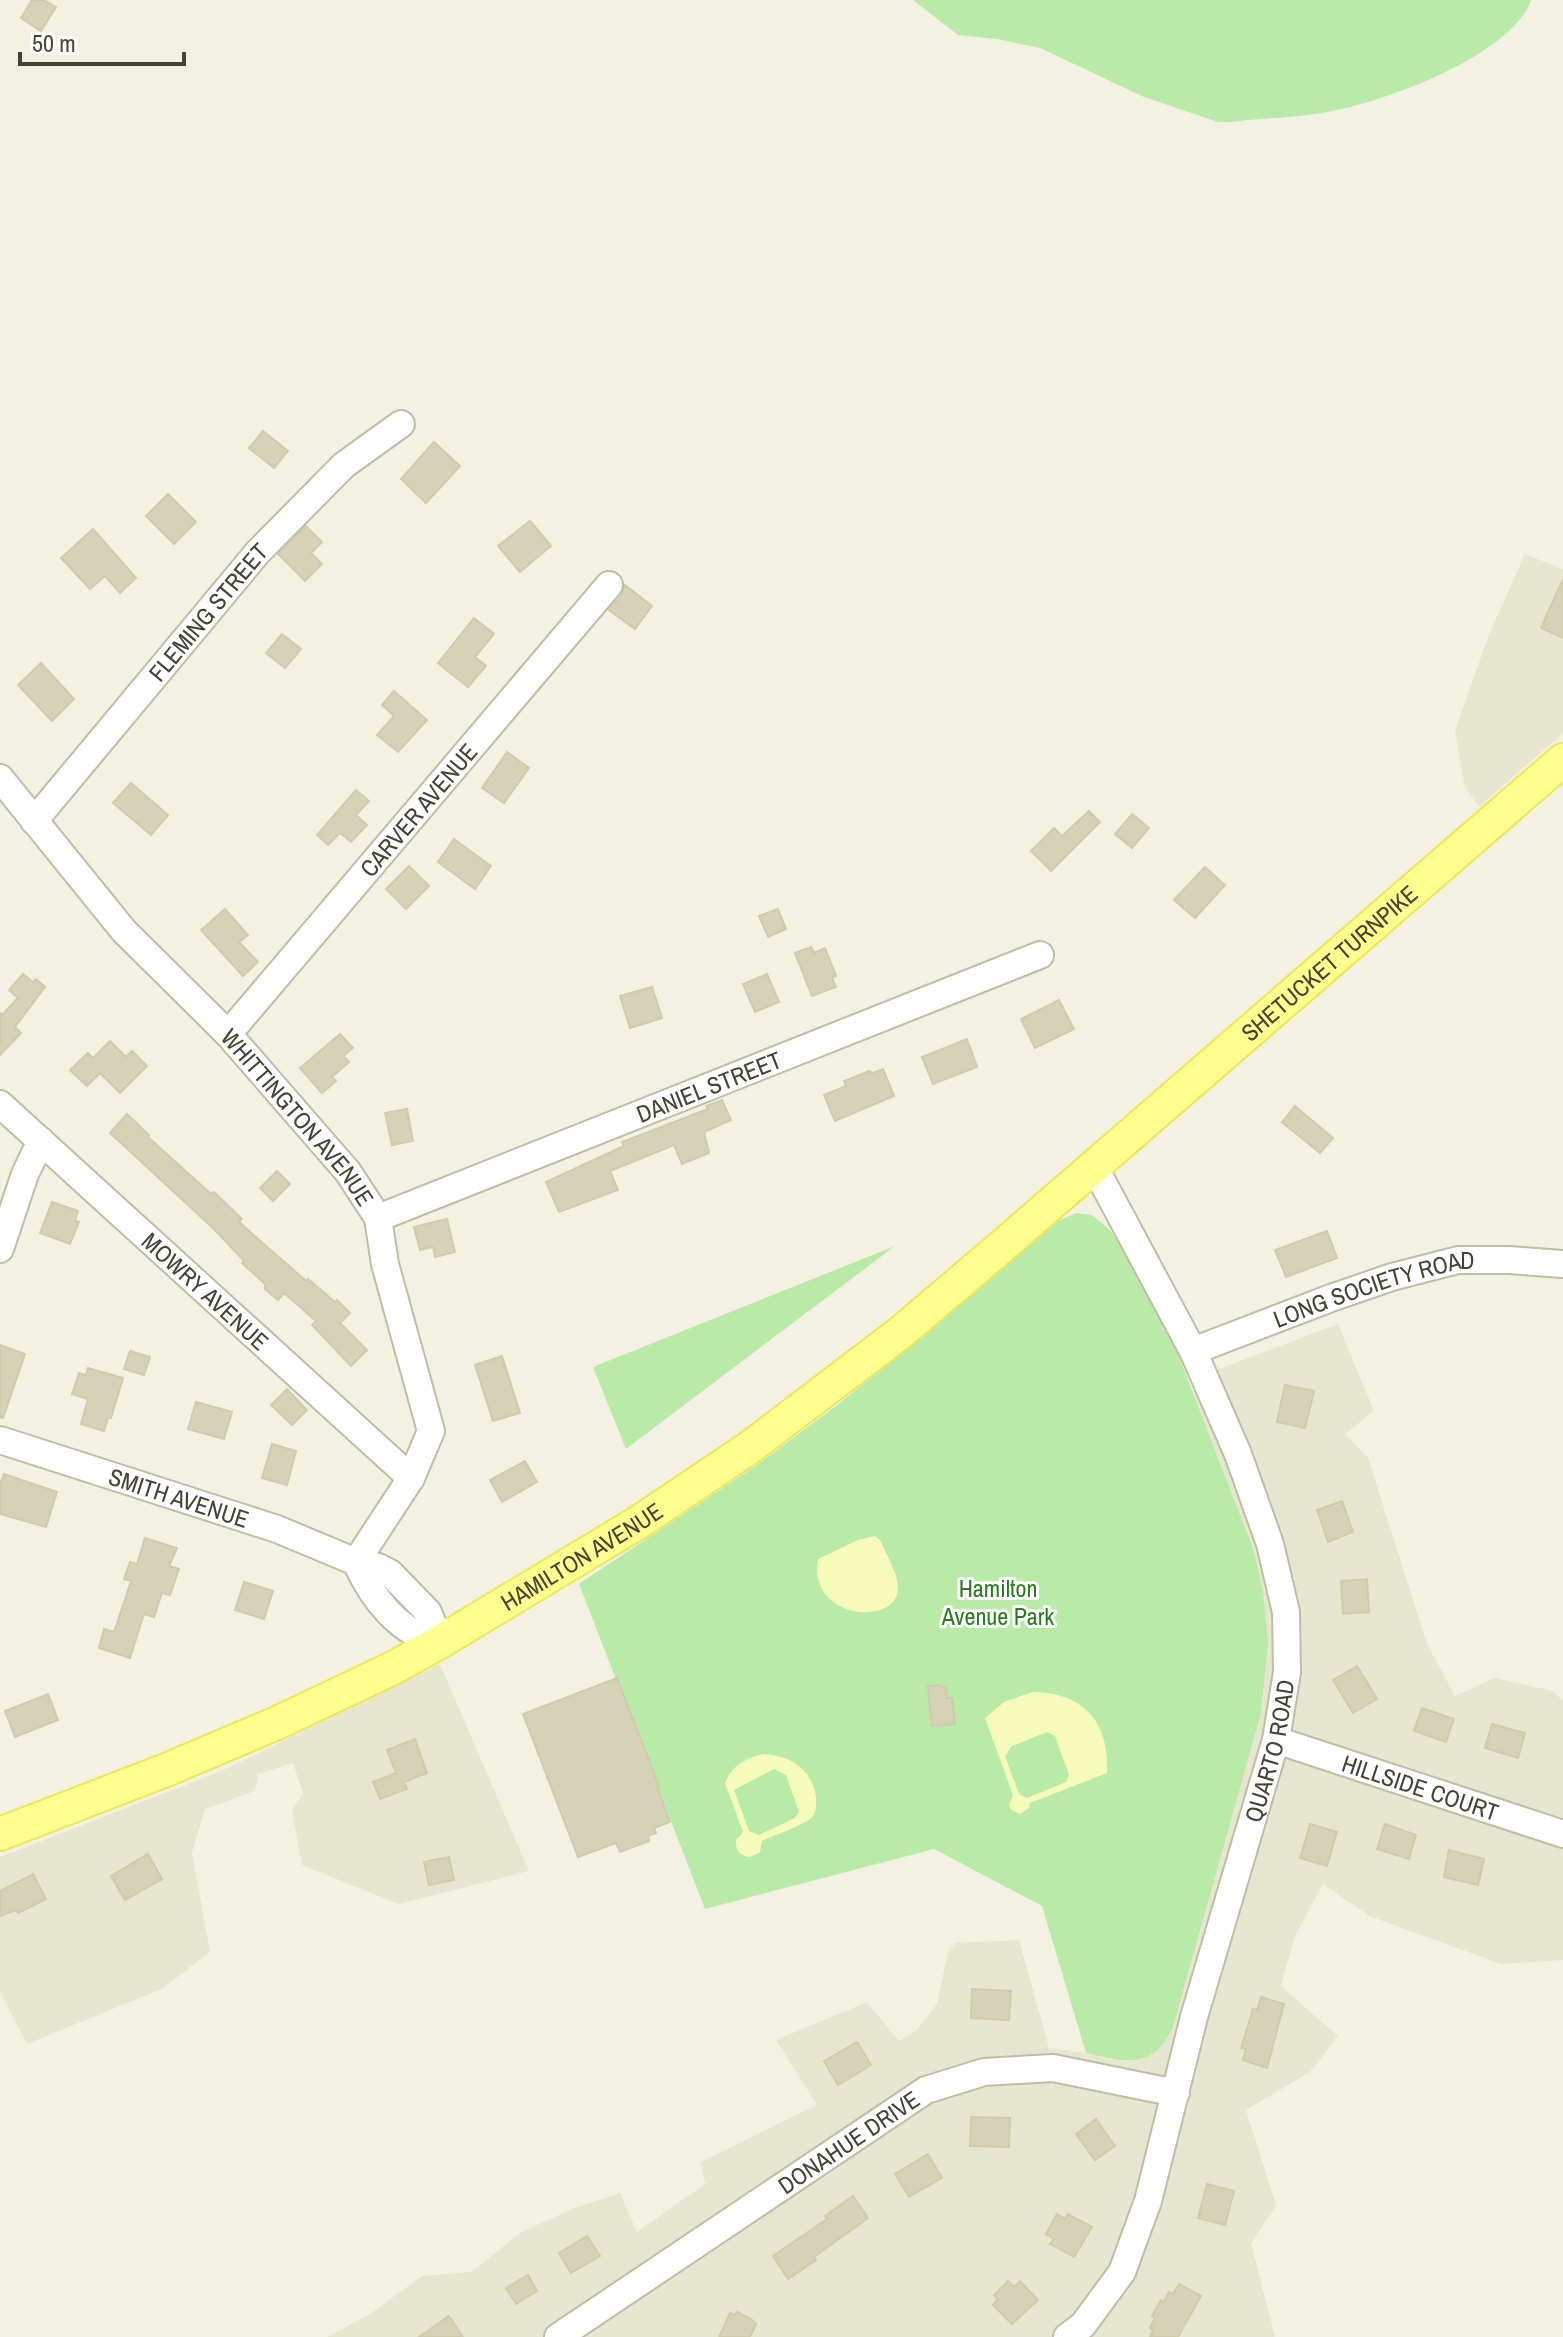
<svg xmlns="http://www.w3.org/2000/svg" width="1563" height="2337" font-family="'Archivo Narrow',sans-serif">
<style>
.residential{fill:#e7e6d0}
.green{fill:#baeaa8}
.sand{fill:#f6fbba;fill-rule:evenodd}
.building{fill:#d5d2b7;stroke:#d0ccaa;stroke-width:2}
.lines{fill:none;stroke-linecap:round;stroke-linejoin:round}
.minor-casing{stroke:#bfbda5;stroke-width:30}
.major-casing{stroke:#ebe858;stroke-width:36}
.minor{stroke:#fff;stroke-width:26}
.major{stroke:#fffe8f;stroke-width:32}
.labels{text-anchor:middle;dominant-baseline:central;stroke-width:6;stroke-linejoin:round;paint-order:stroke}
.street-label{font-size:24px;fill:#454333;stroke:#fff}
.park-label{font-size:24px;fill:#2b7a22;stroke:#fff}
</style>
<rect width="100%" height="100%" fill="#f3f2e2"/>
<path class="residential" d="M 1525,554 L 1563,569 L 1563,733 L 1479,807 L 1465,787 L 1455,731 L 1488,637 Z
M 1338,1324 L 1374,1411 L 1345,1434 L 1368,1458 L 1427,1644 L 1455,1696 L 1495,1678 L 1553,1691 L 1563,1701 L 1563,1960 L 1501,1964 L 1369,1916 L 1323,1884 L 1294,1938 L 1281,1986 L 1338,2036 L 1310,2072 L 1246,2110 L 1276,2205 L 1251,2244 L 1275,2337 L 327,2337 L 370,2314 L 422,2276 L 471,2272 L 520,2233 L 574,2208 L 620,2193 L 637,2232 L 705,2184 L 701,2162 L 817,2105 L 776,2040 L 867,2002 L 899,2041 L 917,2030 L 937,2004 L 948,1952 L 955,1943 L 1019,1940 L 1049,2048 L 1086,2053 L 1113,2060 L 1248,1534 L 1194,1396 L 1217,1370 Z
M 440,1664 L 529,1871 L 399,1904 L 302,1865 L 292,1811 L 303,1793 L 293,1763 L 258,1774 L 255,1791 L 205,1809 L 192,1853 L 210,1952 L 162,1989 L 27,2044 L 0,1992 L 0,1857 L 219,1772 Z"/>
<path class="green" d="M 913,0 L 1531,0 C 1511,57 1379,104 1322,113 C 1292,118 1261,118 1231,122 L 1218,122 L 1144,97 L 1040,48 L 997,39 L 958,35 Z
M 1076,1213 L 1092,1215 L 1111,1231 L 1148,1290 L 1178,1354 L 1253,1548 L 1263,1590 L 1268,1643 L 1261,1713 L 1173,2027 C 1154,2070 1124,2062 1086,2053 L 1042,1906 L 934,1849 L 705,1909 L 579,1584 L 757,1465 L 837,1405 L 925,1335 L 1058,1221 Z
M 895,1246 L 626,1449 L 593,1367 Z"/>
<path class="sand" d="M 875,1536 L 880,1540 C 886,1554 898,1573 898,1588 C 898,1627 807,1620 818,1559 L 858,1540 Z
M 1032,1692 C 1083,1692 1110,1722 1107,1773 L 1030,1803 L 1029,1808 L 1020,1814 L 1011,1810 L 1009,1805 L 1013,1795 L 985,1718 L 1004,1702 ZM 1047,1732 L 1055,1736 L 1069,1775 L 1066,1782 L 1027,1798 L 1019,1794 L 1005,1756 L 1012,1746 Z
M 763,1754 C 790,1755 812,1769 816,1797 C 816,1803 817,1810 813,1816 C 806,1825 774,1835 762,1841 L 760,1852 L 750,1857 C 740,1856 735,1850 736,1840 L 743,1832 L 725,1783 C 731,1766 746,1758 763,1754 ZM 774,1769 L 786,1775 L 799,1812 L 795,1818 L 759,1835 L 749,1831 L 734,1790 Z"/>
<path class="building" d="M 32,0 L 44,0 L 56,7 L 41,31 L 21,18 Z
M 263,431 L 288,451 L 274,468 L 249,448 Z
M 434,442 L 460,466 L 426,503 L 401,479 Z
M 168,494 L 196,522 L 174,544 L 146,516 Z
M 530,521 L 551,546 L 520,572 L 498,546 Z
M 306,526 L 322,542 L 311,553 L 322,564 L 305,581 L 278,554 Z
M 93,529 L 136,578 L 120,593 L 105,576 L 90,589 L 61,558 Z
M 1563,579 L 1563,638 L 1541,628 Z
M 625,585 L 652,606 L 635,629 L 609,610 L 622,595 Z
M 474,618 L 494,634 L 475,657 L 486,666 L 468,687 L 438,663 Z
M 282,634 L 301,649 L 285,668 L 266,653 Z
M 41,663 L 74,699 L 52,721 L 18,685 Z
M 394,691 L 427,720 L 398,752 L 377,735 L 394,716 L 382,705 Z
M 507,752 L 529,768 L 504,803 L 482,788 Z
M 131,783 L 168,815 L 151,835 L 113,803 Z
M 356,790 L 369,801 L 356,815 L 367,825 L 351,842 L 340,833 L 328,845 L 317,835 Z
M 1089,811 L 1100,822 L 1051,871 L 1031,851 L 1054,828 L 1062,836 Z
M 1132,814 L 1149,828 L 1132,848 L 1115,834 Z
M 454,839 L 491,866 L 475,889 L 438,862 Z
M 409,866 L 429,886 L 406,909 L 386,889 Z
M 1205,867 L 1225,885 L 1195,918 L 1174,900 Z
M 225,909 L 248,935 L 239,942 L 258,962 L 243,976 L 201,930 Z
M 778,909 L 786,929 L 768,937 L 759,916 Z
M 811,947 L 814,953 L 825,948 L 836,976 L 832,978 L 836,987 L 812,996 L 795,953 Z
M 23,974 L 33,982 L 36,979 L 45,987 L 15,1027 L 21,1033 L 0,1055 L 0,1013 L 2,1015 L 18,998 L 9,990 Z
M 767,974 L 779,1002 L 755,1012 L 743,984 Z
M 652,987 L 662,1018 L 630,1028 L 620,996 Z
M 1059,1000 L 1074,1029 L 1035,1048 L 1021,1019 Z
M 340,1034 L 353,1048 L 343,1056 L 349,1062 L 332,1077 L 336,1081 L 322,1093 L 300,1068 Z
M 967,1039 L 977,1067 L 933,1084 L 922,1057 Z
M 110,1041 L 126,1057 L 132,1051 L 147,1066 L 120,1093 L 100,1073 L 87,1086 L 70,1070 L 88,1053 L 93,1058 Z
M 883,1069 L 894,1096 L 835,1121 L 824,1095 L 846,1086 L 844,1081 L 869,1071 L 873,1073 Z
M 722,1100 L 731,1120 L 704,1132 L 709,1153 L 682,1164 L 674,1145 L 610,1171 L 618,1190 L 559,1212 L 546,1182 L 624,1146 L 622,1142 L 708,1109 L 706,1106 Z
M 1295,1106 L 1333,1138 L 1320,1153 L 1282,1122 Z
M 407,1109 L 413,1141 L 392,1145 L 385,1113 Z
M 127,1114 L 149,1135 L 148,1137 L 211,1194 L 214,1192 L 242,1219 L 239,1222 L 306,1281 L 308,1279 L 335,1302 L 337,1300 L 350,1313 L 340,1323 L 367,1350 L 351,1366 L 312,1325 L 316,1321 L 284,1293 L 278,1300 L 265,1289 L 265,1284 L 242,1263 L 244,1261 L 214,1229 L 110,1133 Z
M 277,1171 L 290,1184 L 273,1201 L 260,1188 Z
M 52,1202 L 78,1211 L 75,1221 L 79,1222 L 70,1244 L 40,1233 Z
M 447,1219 L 455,1252 L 435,1257 L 433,1247 L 420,1250 L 414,1227 Z
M 1327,1231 L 1337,1258 L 1286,1277 L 1275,1250 Z
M 0,1345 L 25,1354 L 3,1418 L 0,1417 Z
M 130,1351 L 150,1357 L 144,1375 L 124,1369 Z
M 502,1356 L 520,1413 L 493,1421 L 475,1365 Z
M 88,1368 L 123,1378 L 111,1418 L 108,1418 L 104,1431 L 81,1424 L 88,1399 L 72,1394 L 79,1373 L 86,1375 Z
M 1285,1385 L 1314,1391 L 1305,1428 L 1277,1422 Z
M 287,1389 L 307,1410 L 292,1425 L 271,1405 Z
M 196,1402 L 232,1412 L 224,1439 L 188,1429 Z
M 272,1444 L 296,1451 L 287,1485 L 262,1478 Z
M 525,1461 L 537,1482 L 502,1502 L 490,1480 Z
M 4,1474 L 57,1492 L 46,1527 L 0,1514 L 0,1484 Z
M 1342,1501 L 1353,1532 L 1328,1542 L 1317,1510 Z
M 145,1538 L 177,1548 L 169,1566 L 179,1569 L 170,1595 L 162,1593 L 154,1617 L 144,1614 L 130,1658 L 99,1648 L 104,1629 L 114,1632 L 131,1581 L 124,1579 L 130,1562 L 137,1564 Z
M 1367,1579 L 1369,1612 L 1343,1614 L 1341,1581 Z
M 244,1582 L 273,1591 L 264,1619 L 235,1610 Z
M 1357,1666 L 1377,1699 L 1353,1713 L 1333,1680 Z
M 617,1678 L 659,1786 L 657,1787 L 670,1822 L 654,1828 L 656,1833 L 648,1836 L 649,1841 L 620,1852 L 616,1843 L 578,1857 L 523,1714 Z
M 939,1685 L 946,1688 L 947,1698 L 952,1698 L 955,1724 L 932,1726 L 928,1686 Z
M 48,1694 L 58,1720 L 15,1737 L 5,1711 Z
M 1422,1708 L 1454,1719 L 1446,1742 L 1414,1731 Z
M 1492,1724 L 1525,1733 L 1518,1758 L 1485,1748 Z
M 415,1739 L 427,1773 L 404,1782 L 407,1789 L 380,1799 L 373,1782 L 396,1773 L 387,1750 Z
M 1310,1824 L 1337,1832 L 1327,1866 L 1300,1858 Z
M 1385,1824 L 1416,1835 L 1409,1859 L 1377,1849 Z
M 1449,1850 L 1484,1859 L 1478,1885 L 1444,1877 Z
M 148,1854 L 162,1879 L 125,1900 L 111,1876 Z
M 449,1857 L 454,1880 L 429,1885 L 424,1862 Z
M 33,1874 L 46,1899 L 18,1913 L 16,1910 L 0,1916 L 0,1891 Z
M 972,1989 L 1011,1991 L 1009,2020 L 971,2018 Z
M 1261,1997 L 1284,2004 L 1267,2068 L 1243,2060 L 1246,2049 L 1241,2048 L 1253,2009 L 1257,2010 Z
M 857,2042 L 871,2065 L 838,2085 L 824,2061 Z
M 971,2117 L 1010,2118 L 1009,2147 L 970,2146 Z
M 1096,2119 L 1115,2146 L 1095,2160 L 1076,2134 Z
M 928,2154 L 942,2178 L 909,2197 L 895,2174 Z
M 1207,2184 L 1234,2191 L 1225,2225 L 1198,2218 Z
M 853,2196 L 868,2218 L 814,2257 L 816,2260 L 788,2279 L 773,2256 L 827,2219 L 825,2216 Z
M 1057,2214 L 1065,2219 L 1068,2214 L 1092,2227 L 1074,2257 L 1050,2244 L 1054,2239 L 1046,2234 Z
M 587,2236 L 600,2256 L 571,2273 L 559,2253 Z
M 528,2275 L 537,2291 L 516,2304 L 506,2288 Z
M 1008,2281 L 1014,2287 L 1020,2281 L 1038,2300 L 1012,2324 L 993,2305 L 998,2299 L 994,2295 Z
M 1179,2284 L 1201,2296 L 1191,2314 L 1178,2337 L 1150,2337 L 1153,2330 L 1150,2328 L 1155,2318 L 1152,2316 L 1161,2300 L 1164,2302 L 1169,2292 L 1173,2294 Z
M 737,2312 L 751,2319 L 756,2324 L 750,2337 L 719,2337 L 730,2313 L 735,2315 Z
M 449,2316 L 463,2337 L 419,2337 Z"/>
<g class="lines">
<defs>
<g id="minor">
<path id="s1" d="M 0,778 L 124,931 L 228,1034 L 348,1172 L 378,1218 L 385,1264 L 431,1431 L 411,1478 L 356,1562"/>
<path id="s2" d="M 34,821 L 258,552 L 344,465 L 401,424"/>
<path id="s3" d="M 228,1034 L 609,585"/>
<path id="s4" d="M 0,1104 L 411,1478"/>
<path id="s5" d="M 378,1218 L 1040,955"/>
<path d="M 0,1249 L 25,1174 L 41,1141"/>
<path id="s6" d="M 1193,1351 L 1331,1298 L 1392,1277 L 1458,1260 L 1509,1260 L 1563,1264"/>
<path id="s7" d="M 0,1440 L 277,1529 L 356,1562 L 378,1567 L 390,1573 L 428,1612 L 440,1642 C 400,1635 372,1598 356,1562"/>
<path id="s8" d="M 1276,1740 L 1563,1834"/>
<path id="s9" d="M 558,2337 L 926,2090 L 984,2072 L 1053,2068 L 1176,2093"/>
<path id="s10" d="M 1067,2337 L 1083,2325 L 1122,2272 L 1148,2201 L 1194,2017 L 1276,1740 L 1287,1672 L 1286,1612 L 1270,1544 L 1238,1454 L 1193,1351 L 1095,1168"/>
</g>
<g id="major">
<path id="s11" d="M 0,1834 L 166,1770 L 277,1723 L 393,1668 L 440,1642 L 639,1522 L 749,1448 L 900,1333 L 993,1254 L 1563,760"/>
</g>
</defs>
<use href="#minor" class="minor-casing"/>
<use href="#major" class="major-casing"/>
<use href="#minor" class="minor"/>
<use href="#major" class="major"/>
</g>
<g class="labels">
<g class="street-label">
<text stroke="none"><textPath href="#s2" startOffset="272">FLEMING STREET</textPath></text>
<text stroke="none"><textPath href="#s3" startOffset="294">CARVER AVENUE</textPath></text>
<text stroke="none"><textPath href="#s11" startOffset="1602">SHETUCKET TURNPIKE</textPath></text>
<text stroke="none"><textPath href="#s5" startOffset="356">DANIEL STREET</textPath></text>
<text stroke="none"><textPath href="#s1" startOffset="452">WHITTINGTON AVENUE</textPath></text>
<text stroke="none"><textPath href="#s4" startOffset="278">MOWRY AVENUE</textPath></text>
<text stroke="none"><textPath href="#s6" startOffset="192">LONG SOCIETY ROAD</textPath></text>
<text stroke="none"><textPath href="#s7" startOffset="188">SMITH AVENUE</textPath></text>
<text stroke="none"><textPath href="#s11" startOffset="646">HAMILTON AVENUE</textPath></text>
<text stroke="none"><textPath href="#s10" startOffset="628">QUARTO ROAD</textPath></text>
<text stroke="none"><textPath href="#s8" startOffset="152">HILLSIDE COURT</textPath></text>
<text stroke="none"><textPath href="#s9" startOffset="350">DONAHUE DRIVE</textPath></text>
</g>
<g class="park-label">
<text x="998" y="1588">Hamilton<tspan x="998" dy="28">Avenue Park</tspan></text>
</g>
</g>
<path d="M20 52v12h164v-12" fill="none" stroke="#454333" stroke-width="4"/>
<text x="32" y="52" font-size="24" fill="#454333" stroke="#ffffff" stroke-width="6" paint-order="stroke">50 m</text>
</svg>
